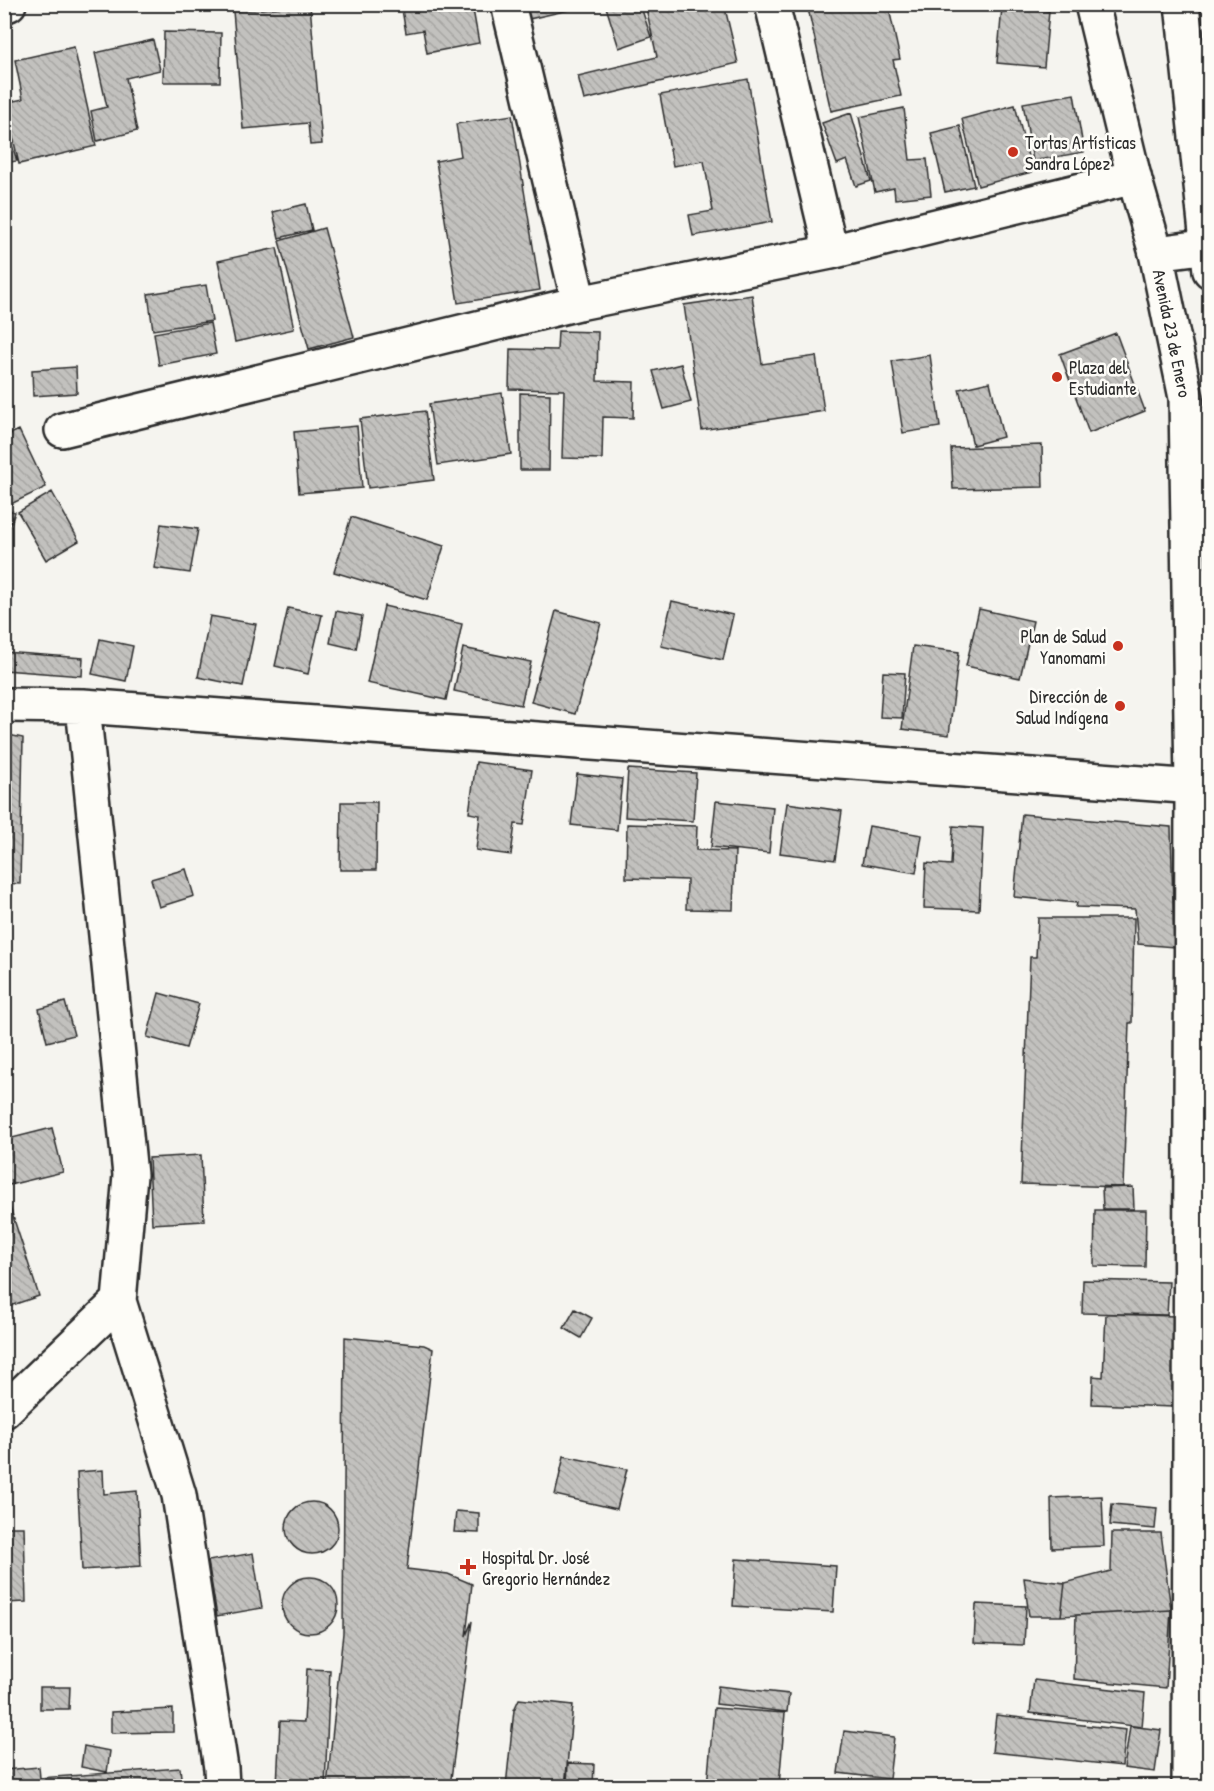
<svg xmlns="http://www.w3.org/2000/svg" width="1214" height="1791" font-family="'Patrick Hand',sans-serif">
<style>
.building{fill:url(#building-back-hatch);stroke:#2b2b2b;stroke-width:1.5}
.lines{fill:none;stroke-linecap:round;stroke-linejoin:round}
.minor-casing{stroke:#2b2b2b;stroke-width:38}
.major-casing{stroke:#2b2b2b;stroke-width:38}
.minor{stroke:#fdfcf7;stroke-width:33}
.major{stroke:#fdfcf7;stroke-width:33}
.poi-dot{fill:#c8321e;stroke:#fdfcf7;stroke-width:2}
.labels{text-anchor:middle;dominant-baseline:central;stroke-width:5;stroke-linejoin:round;paint-order:stroke}
.poi-label{font-size:18px;fill:#2b2b2b;stroke:#fdfcf7;text-anchor:start}
.street-label{font-size:18px;fill:#2b2b2b;stroke:#fdfcf7}
</style>
<defs>
<pattern id="building-back-hatch" width="6" height="6" patternUnits="userSpaceOnUse" patternTransform="scale(1.5)"><rect width="6" height="6" fill="#c2c1be"/><path d="M-1 5l2 2M0 0l6 6M5-1l2 2" fill="none" stroke="#a7a6a3"/></pattern>
</defs>
<rect width="100%" height="100%" fill="#f5f4ef"/>
<filter id="ink" filterUnits="userSpaceOnUse"><feTurbulence type="fractalNoise" baseFrequency=".0167" numOctaves="2"/><feDisplacementMap in="SourceGraphic" scale="12" xChannelSelector="R" yChannelSelector="G"/><feConvolveMatrix kernelMatrix="1 2 1 2 8 2 1 2 1" color-interpolation-filters="sRGB"/></filter>
<g filter="url(#ink)">
<path class="building" d="M 401,4 L 472,4 L 479,43 L 427,53 L 423,30 L 406,33 Z
M 516,4 L 578,4 L 578,8 L 520,21 Z
M 615,4 L 640,4 L 651,37 L 619,48 L 606,7 Z
M 661,4 L 724,4 L 738,63 L 584,100 L 578,76 L 657,57 L 646,8 Z
M 807,4 L 888,4 L 900,59 L 893,60 L 901,96 L 831,111 Z
M 310,5 L 322,144 L 310,145 L 308,123 L 243,129 L 233,11 Z
M 1002,7 L 1049,11 L 1044,67 L 997,63 Z
M 164,32 L 221,33 L 220,82 L 163,82 Z
M 153,40 L 160,70 L 126,78 L 137,131 L 97,141 L 91,111 L 107,107 L 95,53 Z
M 74,47 L 96,146 L 19,164 L 5,103 L 23,99 L 15,60 Z
M 748,79 L 772,222 L 693,236 L 689,215 L 713,211 L 704,161 L 673,166 L 660,95 Z
M 1074,94 L 1084,152 L 1033,161 L 1023,103 Z
M 1015,105 L 1032,172 L 978,186 L 962,119 Z
M 904,108 L 910,160 L 927,159 L 931,195 L 895,199 L 894,188 L 875,192 L 859,117 Z
M 851,113 L 871,181 L 856,186 L 847,160 L 837,164 L 822,123 Z
M 512,115 L 540,290 L 458,303 L 436,161 L 461,156 L 456,124 Z
M 4,120 L 17,161 L 4,163 Z
M 960,126 L 974,186 L 945,192 L 931,133 Z
M 306,204 L 312,230 L 279,238 L 273,212 Z
M 324,228 L 354,337 L 309,349 L 279,241 Z
M 277,248 L 294,329 L 235,342 L 218,261 Z
M 206,285 L 212,321 L 153,330 L 148,294 Z
M 752,295 L 762,364 L 816,356 L 824,411 L 702,430 L 684,305 Z
M 210,323 L 216,354 L 159,365 L 154,333 Z
M 558,331 L 598,332 L 597,381 L 634,382 L 633,418 L 603,417 L 602,459 L 562,458 L 564,390 L 509,389 L 510,349 L 557,350 Z
M 1116,333 L 1145,411 L 1089,433 L 1060,354 Z
M 930,355 L 940,427 L 903,433 L 892,361 Z
M 681,364 L 691,402 L 664,409 L 653,371 Z
M 76,367 L 77,393 L 33,396 L 32,370 Z
M 990,382 L 1003,437 L 973,445 L 959,389 Z
M 502,393 L 511,454 L 438,465 L 429,404 Z
M 520,393 L 550,394 L 549,470 L 520,470 Z
M 425,411 L 434,480 L 368,488 L 360,419 Z
M 357,426 L 362,488 L 299,493 L 294,432 Z
M 19,430 L 46,487 L 9,505 L 4,496 L 4,437 Z
M 1042,445 L 1043,487 L 953,489 L 951,448 Z
M 52,492 L 79,541 L 46,560 L 18,512 Z
M 4,509 L 15,512 L 4,544 Z
M 351,517 L 444,546 L 427,600 L 334,572 Z
M 161,524 L 198,529 L 190,573 L 154,568 Z
M 672,601 L 733,615 L 723,660 L 661,646 Z
M 384,606 L 462,624 L 446,700 L 367,683 Z
M 288,608 L 322,615 L 308,674 L 275,666 Z
M 979,609 L 1033,621 L 1020,678 L 966,666 Z
M 336,611 L 362,616 L 356,649 L 330,643 Z
M 556,611 L 601,623 L 575,714 L 531,702 Z
M 210,616 L 256,624 L 243,686 L 198,677 Z
M 100,639 L 133,646 L 126,681 L 92,674 Z
M 913,646 L 959,652 L 949,735 L 902,729 Z
M 463,648 L 531,662 L 521,705 L 454,691 Z
M 4,652 L 83,658 L 82,676 L 4,670 Z
M 883,672 L 905,673 L 902,718 L 880,717 Z
M 4,734 L 23,738 L 20,884 L 4,883 Z
M 476,762 L 532,770 L 524,825 L 515,824 L 511,855 L 476,850 L 480,815 L 469,813 Z
M 628,769 L 696,773 L 693,821 L 625,817 Z
M 577,774 L 622,779 L 617,830 L 571,825 Z
M 716,801 L 773,807 L 769,853 L 711,847 Z
M 341,802 L 377,802 L 376,870 L 340,870 Z
M 787,803 L 842,811 L 835,860 L 780,853 Z
M 1022,814 L 1171,827 L 1174,947 L 1138,944 L 1135,909 L 1076,907 L 1077,903 L 1014,897 Z
M 627,824 L 697,826 L 696,850 L 735,851 L 733,910 L 686,909 L 687,880 L 626,878 Z
M 869,826 L 922,835 L 916,873 L 862,864 Z
M 953,826 L 983,828 L 979,910 L 924,908 L 926,863 L 951,865 Z
M 186,869 L 194,896 L 159,907 L 151,879 Z
M 1038,918 L 1134,918 L 1132,1023 L 1129,1023 L 1123,1187 L 1021,1184 L 1030,957 L 1036,957 Z
M 159,993 L 199,1004 L 186,1048 L 147,1037 Z
M 65,1002 L 74,1035 L 47,1042 L 39,1009 Z
M 52,1128 L 63,1172 L 5,1186 L 4,1140 Z
M 201,1155 L 204,1221 L 152,1224 L 149,1158 Z
M 1133,1187 L 1134,1209 L 1103,1209 L 1102,1188 Z
M 5,1192 L 39,1296 L 4,1308 L 4,1192 Z
M 1095,1210 L 1146,1210 L 1145,1267 L 1094,1266 Z
M 1083,1280 L 1169,1282 L 1167,1315 L 1082,1313 Z
M 575,1309 L 592,1318 L 581,1338 L 564,1328 Z
M 1106,1314 L 1176,1316 L 1173,1407 L 1092,1404 L 1093,1376 L 1103,1377 Z
M 345,1337 L 424,1345 L 433,1349 L 407,1569 L 448,1574 L 472,1584 L 466,1636 L 472,1621 L 450,1786 L 327,1786 L 343,1633 Z
M 564,1456 L 627,1469 L 617,1509 L 555,1495 Z
M 103,1470 L 104,1494 L 137,1491 L 141,1566 L 82,1570 L 77,1472 Z
M 1102,1496 L 1104,1546 L 1052,1548 L 1051,1498 Z
M286 1528a26 26 0 1 1 52 0a26 26 0 1 1-52 0Z
M 1112,1504 L 1157,1508 L 1155,1529 L 1110,1525 Z
M 456,1511 L 479,1513 L 479,1533 L 454,1532 Z
M 4,1527 L 24,1527 L 26,1602 L 4,1603 Z
M 1112,1533 L 1161,1533 L 1171,1610 L 1061,1616 L 1065,1583 L 1111,1571 Z
M 253,1553 L 262,1608 L 217,1616 L 208,1561 Z
M 736,1559 L 836,1566 L 833,1612 L 733,1606 Z
M282 1605a28 28 0 1 1 56 0a28 28 0 1 1-56 0Z
M 1024,1578 L 1065,1583 L 1061,1616 L 1029,1616 Z
M 976,1604 L 1026,1606 L 1024,1645 L 974,1643 Z
M 1171,1610 L 1166,1688 L 1074,1679 L 1076,1615 Z
M 307,1669 L 330,1670 L 325,1786 L 277,1786 L 280,1721 L 304,1722 Z
M 1034,1680 L 1145,1693 L 1142,1727 L 1030,1713 Z
M 718,1686 L 789,1694 L 787,1712 L 716,1704 Z
M 40,1687 L 70,1687 L 69,1709 L 40,1709 Z
M 519,1699 L 573,1705 L 565,1786 L 506,1786 L 514,1710 Z
M 714,1708 L 785,1713 L 779,1786 L 707,1786 Z
M 173,1709 L 173,1732 L 111,1733 L 111,1712 Z
M 996,1715 L 1126,1730 L 1122,1766 L 992,1752 Z
M 1130,1726 L 1161,1730 L 1155,1772 L 1124,1768 Z
M 844,1731 L 894,1737 L 889,1779 L 838,1773 Z
M 84,1746 L 110,1751 L 107,1772 L 81,1767 Z
M 568,1763 L 594,1764 L 593,1786 L 567,1786 Z
M 39,1767 L 40,1778 L 180,1768 L 182,1786 L 4,1786 L 4,1770 Z"/>
<g class="lines">
<defs>
<path id="minor" d="M 508,4 L 579,303
M 772,4 L 831,252
M 4,6 L 9,4
M 1156,253 L 1210,246
M 62,430 L 579,303 L 831,252 L 1134,177
M 4,705 L 83,706 L 1210,788
M 83,706 L 130,1175 L 119,1301 L 179,1495 L 221,1768 L 222,1786
M 4,1411 L 119,1301"/>
<g id="major">
<path id="s1" d="M 1092,4 L 1134,177 L 1156,253 L 1186,398 L 1192,786 L 1189,1786"/>
<path d="M 1182,4 L 1210,271"/>
</g>
</defs>
<use href="#minor" class="minor-casing"/>
<use href="#major" class="major-casing"/>
<use href="#minor" class="minor"/>
<use href="#major" class="major"/>
</g>
</g>
<g class="poi-dot">
<circle cx="1013" cy="152" r="6"/>
<circle cx="1057" cy="377" r="6"/>
<circle cx="1118" cy="646" r="6"/>
<circle cx="1120" cy="706" r="6"/>
<path d="M465 1558h6v6h6v6h-6v6h-6v-6h-6v-6h6z"/>
</g>
<g class="labels">
<g class="poi-label">
<text x="1025" y="142">Tortas Artísticas<tspan x="1025" dy="21">Sandra López</tspan></text>
<text x="1069" y="367">Plaza del<tspan x="1069" dy="21">Estudiante</tspan></text>
<text x="1106" y="636" text-anchor="end">Plan de Salud<tspan x="1106" dy="21">Yanomami</tspan></text>
<text x="1108" y="696" text-anchor="end">Dirección de<tspan x="1108" dy="21">Salud Indígena</tspan></text>
<text x="482" y="1557">Hospital Dr. José<tspan x="482" dy="21">Gregorio Hernández</tspan></text>
</g>
<g class="street-label">
<text stroke="none"><textPath href="#s1" startOffset="339">Avenida 23 de Enero</textPath></text>
</g>
</g>
<rect width="1214" height="1791" fill="none" stroke="#fdfcf7" stroke-width="24"/>
<rect x="12" y="12" width="1190" height="1767" fill="none" stroke="#2b2b2b" stroke-width="2" filter="url(#ink)"/>
</svg>
